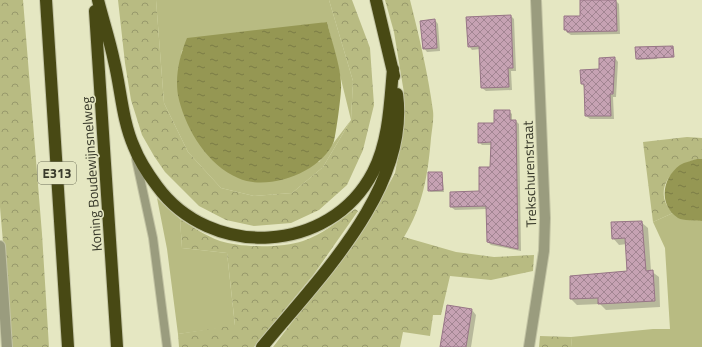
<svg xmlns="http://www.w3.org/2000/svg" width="702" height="347" font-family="'Titillium Web',sans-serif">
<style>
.green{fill:#b8bb82;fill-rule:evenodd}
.forest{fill:url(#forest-crowns)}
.water{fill:url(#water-ripples)}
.shadow{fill:#0003}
.building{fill:url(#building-cross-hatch);stroke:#977586}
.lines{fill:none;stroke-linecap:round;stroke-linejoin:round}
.service-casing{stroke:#c3c4a4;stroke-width:10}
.minor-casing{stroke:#c3c4a4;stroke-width:12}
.motorway-casing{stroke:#c3c4a4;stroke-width:14}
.service{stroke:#9a9c7e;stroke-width:8}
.minor{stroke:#9a9c7e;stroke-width:10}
.motorway{stroke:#484914;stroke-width:12}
.labels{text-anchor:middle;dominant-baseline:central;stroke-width:3;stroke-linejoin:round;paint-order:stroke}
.shield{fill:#e5e7c2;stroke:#6d6e58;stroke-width:1}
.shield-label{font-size:13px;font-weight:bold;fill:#393a2b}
.street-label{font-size:14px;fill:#393a2b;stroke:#e5e7c2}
</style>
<defs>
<pattern id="forest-crowns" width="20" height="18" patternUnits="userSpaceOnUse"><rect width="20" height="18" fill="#b8bb82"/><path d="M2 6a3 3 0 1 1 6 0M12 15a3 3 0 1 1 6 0" fill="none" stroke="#97996b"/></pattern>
<pattern id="water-ripples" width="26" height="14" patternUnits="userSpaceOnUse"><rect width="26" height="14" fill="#959753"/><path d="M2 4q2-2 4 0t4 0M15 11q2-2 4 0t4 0" fill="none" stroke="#7b7c45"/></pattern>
<pattern id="building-cross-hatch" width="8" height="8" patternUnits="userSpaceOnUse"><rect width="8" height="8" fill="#c6a2b3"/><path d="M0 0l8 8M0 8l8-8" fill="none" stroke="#a28592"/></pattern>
</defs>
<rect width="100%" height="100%" fill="#e5e7c2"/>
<path class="green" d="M 156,0 L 329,0 L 353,81 L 351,120 L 323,167 L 292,193 L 254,196 L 221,188 L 188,152 L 164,103 ZM 327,22 L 351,120 L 319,162 L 179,100 L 178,76 L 182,50 Z
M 157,198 L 180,219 L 182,248 L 227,253 L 235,326 L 178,334 L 167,249 Z
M 673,213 L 679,218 L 702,221 L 702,347 L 572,347 L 571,337 L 653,329 L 670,329 L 665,248 L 653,222 Z"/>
<path class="forest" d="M 0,0 L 23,0 L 42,234 L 49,347 L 12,347 L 0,207 Z
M 118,0 L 156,0 L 164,103 L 188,152 L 221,188 L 254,196 L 292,193 L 323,167 L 351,120 L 353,81 L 329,0 L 352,0 L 370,48 L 374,105 L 363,150 L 347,185 L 319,210 L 291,223 L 254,226 L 226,220 L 199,206 L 165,172 L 154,156 L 142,135 L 131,100 L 125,63 Z
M 385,0 L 410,0 C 419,36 428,73 433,111 C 434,119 432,129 431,138 C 428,174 423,206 404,237 L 456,252 L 494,257 L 534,255 L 533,271 L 491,280 L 450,276 L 441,315 L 433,315 L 430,336 L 403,332 L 400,347 L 273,347 L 368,223 L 395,173 L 403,130 L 404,93 L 394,32 Z
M 687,137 L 702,138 L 702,159 C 676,160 649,190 673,213 L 653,222 L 643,142 Z
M 355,209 L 358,211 L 314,274 L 254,347 L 179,347 L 178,334 L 235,325 L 227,253 L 182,248 L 180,219 C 193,227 206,236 220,241 C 242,248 282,248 303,241 C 322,235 339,220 355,209 Z
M 540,336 L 571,337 L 572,347 L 539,347 Z"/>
<path class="water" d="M 327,22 C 331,39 341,67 341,84 C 342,91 336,134 334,141 C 322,172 268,192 238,178 C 208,165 187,131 179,100 C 174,80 179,57 187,38 Z
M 697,159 L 702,159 L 702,221 C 695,220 683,221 678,218 C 658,205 662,178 680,165 C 685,162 691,161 697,159 Z"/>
<path class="shadow" d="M 581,0 L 615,0 L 619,4 L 620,34 L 571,35 L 568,33 L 565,29 L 581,17 Z
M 511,16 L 514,19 L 516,71 L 511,71 L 512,90 L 486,91 L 482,88 L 480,49 L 472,50 L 469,46 Z
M 435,20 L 438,24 L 440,51 L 427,52 L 424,48 L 421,22 Z
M 657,49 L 657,59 L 638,60 L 637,58 Z
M 615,58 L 618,62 L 616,97 L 613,97 L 614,119 L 590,119 L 586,116 L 585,88 L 582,84 L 581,71 L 600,70 Z
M 509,111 L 512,114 L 512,121 L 516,121 L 519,124 L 521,251 L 491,245 L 488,242 L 487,209 L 455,210 L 451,207 L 480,192 L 491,168 L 492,145 L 482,145 L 479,142 Z
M 442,173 L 444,192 L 431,192 L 429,191 Z
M 641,222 L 648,228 L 651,271 L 659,277 L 660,307 L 606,310 L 600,304 L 577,305 L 571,299 L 628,272 L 627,244 L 619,245 L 613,238 Z
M 472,310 L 476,315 L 471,347 L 441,347 Z"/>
<path class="building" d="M 580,0 L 616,0 L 617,31 L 567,32 L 567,30 L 564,30 L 564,16 L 580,16 Z
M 511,15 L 513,68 L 508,68 L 509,87 L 481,88 L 479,46 L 468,47 L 466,17 Z
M 435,19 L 437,48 L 423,49 L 420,21 Z
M 673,46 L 674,57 L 636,59 L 635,47 Z
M 615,57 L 613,94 L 610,94 L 611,116 L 585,116 L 584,84 L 581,84 L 580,70 L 599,69 L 599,58 Z
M 494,110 L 510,110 L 510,120 L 516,120 L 518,249 L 487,242 L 486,206 L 450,207 L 450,192 L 479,191 L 479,167 L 490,167 L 491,142 L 478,143 L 478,123 L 494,123 Z
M 428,172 L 442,172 L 443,190 L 428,191 Z
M 642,221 L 646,271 L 653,270 L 655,301 L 598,304 L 598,298 L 570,299 L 570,276 L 627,271 L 625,238 L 612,239 L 611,222 Z
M 447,305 L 472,309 L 466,347 L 440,347 Z"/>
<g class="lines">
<defs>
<path id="service" d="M 136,159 L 153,238 L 167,347"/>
<path id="minor" d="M 0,246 L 7,347
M 529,347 L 544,251 L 545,218 L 536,0"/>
<path id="motorway" d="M 46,0 L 68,347
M 98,0 C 103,20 110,41 114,61 C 121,89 122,120 134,147 C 139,160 148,174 157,186 C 210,259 330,255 373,172 C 389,141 390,103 393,69
M 376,0 L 394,76
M 95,11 L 117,347
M 262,347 C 317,280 410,189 397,94"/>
</defs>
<use href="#service" class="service-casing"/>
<use href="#minor" class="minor-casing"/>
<use href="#motorway" class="motorway-casing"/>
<use href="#service" class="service"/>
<use href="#minor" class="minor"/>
<use href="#motorway" class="motorway"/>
</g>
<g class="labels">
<rect class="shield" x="38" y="162" width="38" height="22" rx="3"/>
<g class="shield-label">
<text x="57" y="173">E313</text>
</g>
<g class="street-label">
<text transform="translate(91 174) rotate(-94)">Koning Boudewijnsnelweg</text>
<text transform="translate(529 174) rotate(-92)">Trekschurenstraat</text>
</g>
</g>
</svg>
